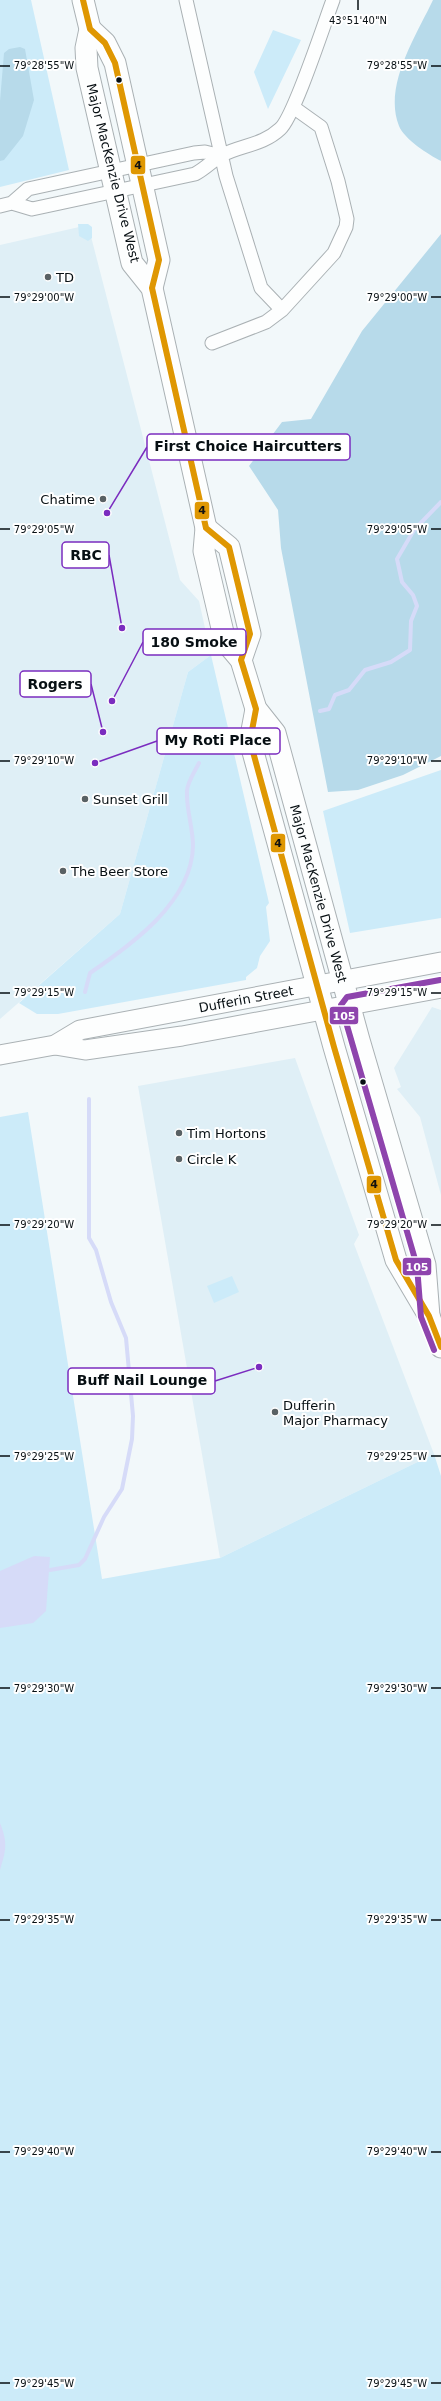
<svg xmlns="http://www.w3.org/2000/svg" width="441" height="2401" font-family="'DejaVu Sans',sans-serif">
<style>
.built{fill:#dfeff6}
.green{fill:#ccebf9}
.forest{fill:#b7daea}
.water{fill:#d6dbf8}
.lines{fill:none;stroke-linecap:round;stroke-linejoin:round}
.stream{stroke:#d6dbf8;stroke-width:4}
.minor-casing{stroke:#aab1b4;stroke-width:15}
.secondary-casing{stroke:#aab1b4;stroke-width:21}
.primary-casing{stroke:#aab1b4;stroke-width:23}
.minor{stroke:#fdfefe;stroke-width:13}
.secondary{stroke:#fdfefe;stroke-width:19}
.primary{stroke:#fdfefe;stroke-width:21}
.bus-1-casing{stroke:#fff;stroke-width:9}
.bus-2-casing{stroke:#fff;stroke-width:9}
.bus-1{stroke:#df9702;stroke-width:6}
.bus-2{stroke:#8e44ad;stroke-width:6}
.ticks{fill:none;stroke:#070f13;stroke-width:1.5}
.bus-dot{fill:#070f13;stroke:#fff;stroke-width:1.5}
.poi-dot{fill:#596164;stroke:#fff;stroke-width:1.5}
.labels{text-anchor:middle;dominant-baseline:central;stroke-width:4;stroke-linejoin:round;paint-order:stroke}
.street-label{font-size:13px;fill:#070f13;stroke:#fff}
.poi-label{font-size:13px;fill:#070f13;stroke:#fff;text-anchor:start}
.ticks-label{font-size:10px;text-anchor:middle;fill:#070f13;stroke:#fff;stroke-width:4;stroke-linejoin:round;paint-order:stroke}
.leader{fill:none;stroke:#7b2cbf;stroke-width:1.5}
.callout-dot{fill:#7b2cbf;stroke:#fff;stroke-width:1.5}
.callout{fill:#fff;stroke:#7b2cbf;stroke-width:1.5}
.callout-label{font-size:14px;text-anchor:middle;font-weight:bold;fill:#070f13}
.line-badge{stroke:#fff;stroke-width:1.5}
.badge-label{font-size:11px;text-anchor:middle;font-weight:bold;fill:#fff}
.pale-badge-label{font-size:11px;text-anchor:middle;font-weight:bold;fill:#111}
</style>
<rect width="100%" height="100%" fill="#f2f8fa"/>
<path class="built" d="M 88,225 L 180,580 L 199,601 L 211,655 L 188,672 L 120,914 L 0,1019 L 0,245 Z
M 432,1007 L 441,1010 L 441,1195 L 420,1117 L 397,1089 L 401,1087 L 394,1068 Z
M 295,1058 L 359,1235 L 354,1244 L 434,1454 L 220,1558 L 138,1086 Z"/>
<path class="green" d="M 0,0 L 31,0 L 69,170 L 0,187 Z
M 273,30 L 301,40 L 268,109 L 254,72 Z
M 78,224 L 88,224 L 92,227 L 92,238 L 88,241 L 79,236 Z
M 211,655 L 269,903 L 266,907 L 270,941 L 260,956 L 257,968 L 246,977 L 246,980 L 58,1014 L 37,1014 L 19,1003 L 120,914 L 188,672 Z
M 441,770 L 441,918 L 350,933 L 323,811 Z
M 28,1112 L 102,1579 L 220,1558 L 434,1454 L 441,1476 L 441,2401 L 0,2401 L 0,1117 Z
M 232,1276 L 239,1292 L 214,1303 L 207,1286 Z"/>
<path class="forest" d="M 433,0 L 441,0 L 441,161 C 429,155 404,139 399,126 C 383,86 416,36 433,0 Z
M 20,47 L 25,49 L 34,100 L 23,136 L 4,160 L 0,161 L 0,101 L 4,53 L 9,49 Z
M 441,234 L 441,756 L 403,775 L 358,790 L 328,792 L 281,548 L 278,510 L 249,466 L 282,422 L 311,419 L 362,331 Z"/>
<path class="water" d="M 34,1556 L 50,1557 L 46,1611 L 33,1623 L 0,1628 L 0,1571 Z
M 0,1823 C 8,1843 6,1850 0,1870 Z"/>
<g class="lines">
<path class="stream" d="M 320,711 L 329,709 L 335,695 L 349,690 L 365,670 L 391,662 L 410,650 L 411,621 L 417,606 L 413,595 L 402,582 L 397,559 L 414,530 L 441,502
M 85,992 L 90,973 C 131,945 192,902 193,846 C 193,827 186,809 187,791 C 187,783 195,771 199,763
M 50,1570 L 79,1565 L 85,1559 L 104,1517 L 122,1489 L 132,1439 L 133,1416 L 126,1338 L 111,1302 L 96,1250 L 89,1238 L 89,1099"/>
<defs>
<path id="minor" d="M 186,0 L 226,176 L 261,288 L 282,310
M 12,203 L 32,209 L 195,174 C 205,169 213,160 222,155 C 242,145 263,145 280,129 C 294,117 324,24 333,0
M 0,206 L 12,203 L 28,189 L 194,153 L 205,152 L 221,156
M 212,343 L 266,322 L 282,310 L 334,253 L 346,227 L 347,219 L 338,181 L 321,127 L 293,107"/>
<g id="secondary">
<path d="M 55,1045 L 85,1050 L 182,1036 L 441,988"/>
<path id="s1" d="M 0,1055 L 55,1045 L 80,1030 L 441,962"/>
</g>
<g id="primary">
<path id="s2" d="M 83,0 L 90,29 L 86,48 L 87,68 L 132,263 L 152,288 L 206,528 L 204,551 L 225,641 L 241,660 L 256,709 L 275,733 L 359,1040 L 425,1265 L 429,1316"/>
<path d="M 90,29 L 105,43 L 115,63 L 159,260 L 152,288"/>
<path d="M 206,528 L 229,547 L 250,634 L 241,660"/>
<path d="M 256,709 L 250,741 L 334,1047 L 396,1260 L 429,1316 L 441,1347"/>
</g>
</defs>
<use href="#minor" class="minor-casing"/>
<use href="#secondary" class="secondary-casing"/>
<use href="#primary" class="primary-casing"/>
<use href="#minor" class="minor"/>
<use href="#secondary" class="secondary"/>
<use href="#primary" class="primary"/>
<defs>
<path id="bus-1" d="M 83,0 L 90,29 L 105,43 L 115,63 L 159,260 L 152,288 L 206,528 L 229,547 L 250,634 L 241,660 L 256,709 L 250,741 L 334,1047 L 396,1260 L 429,1316 L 441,1347"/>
<path id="bus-2" d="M 434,1350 L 421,1317 L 417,1266 L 341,1005 L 347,997 L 440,980"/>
</defs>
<use href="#bus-1" class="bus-1-casing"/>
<use href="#bus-2" class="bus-2-casing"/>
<use href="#bus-1" class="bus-1"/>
<use href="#bus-2" class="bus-2"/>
</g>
<path class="ticks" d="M 358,0 L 358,10M 0,66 L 10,66M 431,66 L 441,66M 0,297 L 10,297M 431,297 L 441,297M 0,529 L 10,529M 431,529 L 441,529M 0,761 L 10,761M 431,761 L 441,761M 0,993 L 10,993M 431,993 L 441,993M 0,1225 L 10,1225M 431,1225 L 441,1225M 0,1456 L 10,1456M 431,1456 L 441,1456M 0,1688 L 10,1688M 431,1688 L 441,1688M 0,1920 L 10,1920M 431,1920 L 441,1920M 0,2152 L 10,2152M 431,2152 L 441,2152M 0,2383 L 10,2383M 431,2383 L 441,2383"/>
<g class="bus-dot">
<circle cx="119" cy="80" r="3.5"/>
<circle cx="363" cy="1082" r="3.5"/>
</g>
<g class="poi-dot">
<circle cx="48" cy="277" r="4"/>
<circle cx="103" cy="499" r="4"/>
<circle cx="85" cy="799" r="4"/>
<circle cx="63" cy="871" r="4"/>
<circle cx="179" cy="1133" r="4"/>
<circle cx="179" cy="1159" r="4"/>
<circle cx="275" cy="1412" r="4"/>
</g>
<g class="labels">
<g class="street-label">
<text transform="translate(113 173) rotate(76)">Major MacKenzie Drive West</text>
<text stroke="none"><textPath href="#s2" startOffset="936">Major MacKenzie Drive West</textPath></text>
<text stroke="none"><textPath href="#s1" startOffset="254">Dufferin Street</textPath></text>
</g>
<g class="poi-label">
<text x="56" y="277">TD</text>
<text x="95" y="499" text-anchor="end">Chatime</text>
<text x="93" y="799">Sunset Grill</text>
<text x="71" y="871">The Beer Store</text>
<text x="187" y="1133">Tim Hortons</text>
<text x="187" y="1159">Circle K</text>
<text x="283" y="1405">Dufferin<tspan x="283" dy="15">Major Pharmacy</tspan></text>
</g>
</g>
<g class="ticks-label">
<text x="358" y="24">43°51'40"N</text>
<text x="397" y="69">79°28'55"W</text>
<text x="44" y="69">79°28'55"W</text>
<text x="397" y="301">79°29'00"W</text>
<text x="44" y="301">79°29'00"W</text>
<text x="44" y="533">79°29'05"W</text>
<text x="397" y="533">79°29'05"W</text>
<text x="397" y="764">79°29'10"W</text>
<text x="44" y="764">79°29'10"W</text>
<text x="44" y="996">79°29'15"W</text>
<text x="397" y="996">79°29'15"W</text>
<text x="44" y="1228">79°29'20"W</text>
<text x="397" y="1228">79°29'20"W</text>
<text x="44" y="1460">79°29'25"W</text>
<text x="397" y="1460">79°29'25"W</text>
<text x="44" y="1692">79°29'30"W</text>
<text x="397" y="1692">79°29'30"W</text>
<text x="44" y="1923">79°29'35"W</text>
<text x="397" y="1923">79°29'35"W</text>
<text x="44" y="2155">79°29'40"W</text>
<text x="397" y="2155">79°29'40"W</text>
<text x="44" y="2387">79°29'45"W</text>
<text x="397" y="2387">79°29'45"W</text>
</g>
<path class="leader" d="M107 513L147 447M122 628L109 555M112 701L143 642M103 732L91 684M95 763L157 741M259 1367L215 1381"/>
<g class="callout-dot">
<circle cx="107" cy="513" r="4"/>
<circle cx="122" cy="628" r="4"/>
<circle cx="112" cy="701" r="4"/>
<circle cx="103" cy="732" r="4"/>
<circle cx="95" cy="763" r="4"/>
<circle cx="259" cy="1367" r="4"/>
</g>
<g class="callout">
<rect x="147" y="434" width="203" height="26" rx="4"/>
<rect x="62" y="542" width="47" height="26" rx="4"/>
<rect x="143" y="629" width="103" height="26" rx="4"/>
<rect x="20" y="671" width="71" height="26" rx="4"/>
<rect x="157" y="728" width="123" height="26" rx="4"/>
<rect x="68" y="1368" width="147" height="26" rx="4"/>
</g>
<g class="callout-label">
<text x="248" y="451">First Choice Haircutters</text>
<text x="86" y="560">RBC</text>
<text x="194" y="647">180 Smoke</text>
<text x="55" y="689">Rogers</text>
<text x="218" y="745">My Roti Place</text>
<text x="142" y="1385">Buff Nail Lounge</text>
</g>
<g class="line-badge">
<rect x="130" y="155" width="16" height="20" rx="4" fill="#df9702"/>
<rect x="194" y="501" width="16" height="19" rx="4" fill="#df9702"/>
<rect x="270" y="833" width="16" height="20" rx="4" fill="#df9702"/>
<rect x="329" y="1006" width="30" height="19" rx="4" fill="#8e44ad"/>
<rect x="366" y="1175" width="16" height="19" rx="4" fill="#df9702"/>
<rect x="402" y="1257" width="30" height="19" rx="4" fill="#8e44ad"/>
</g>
<g class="badge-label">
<text x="344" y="1020">105</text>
<text x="417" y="1271">105</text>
</g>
<g class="pale-badge-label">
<text x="138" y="169">4</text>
<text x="202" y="514">4</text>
<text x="278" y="847">4</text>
<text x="374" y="1188">4</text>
</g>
</svg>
